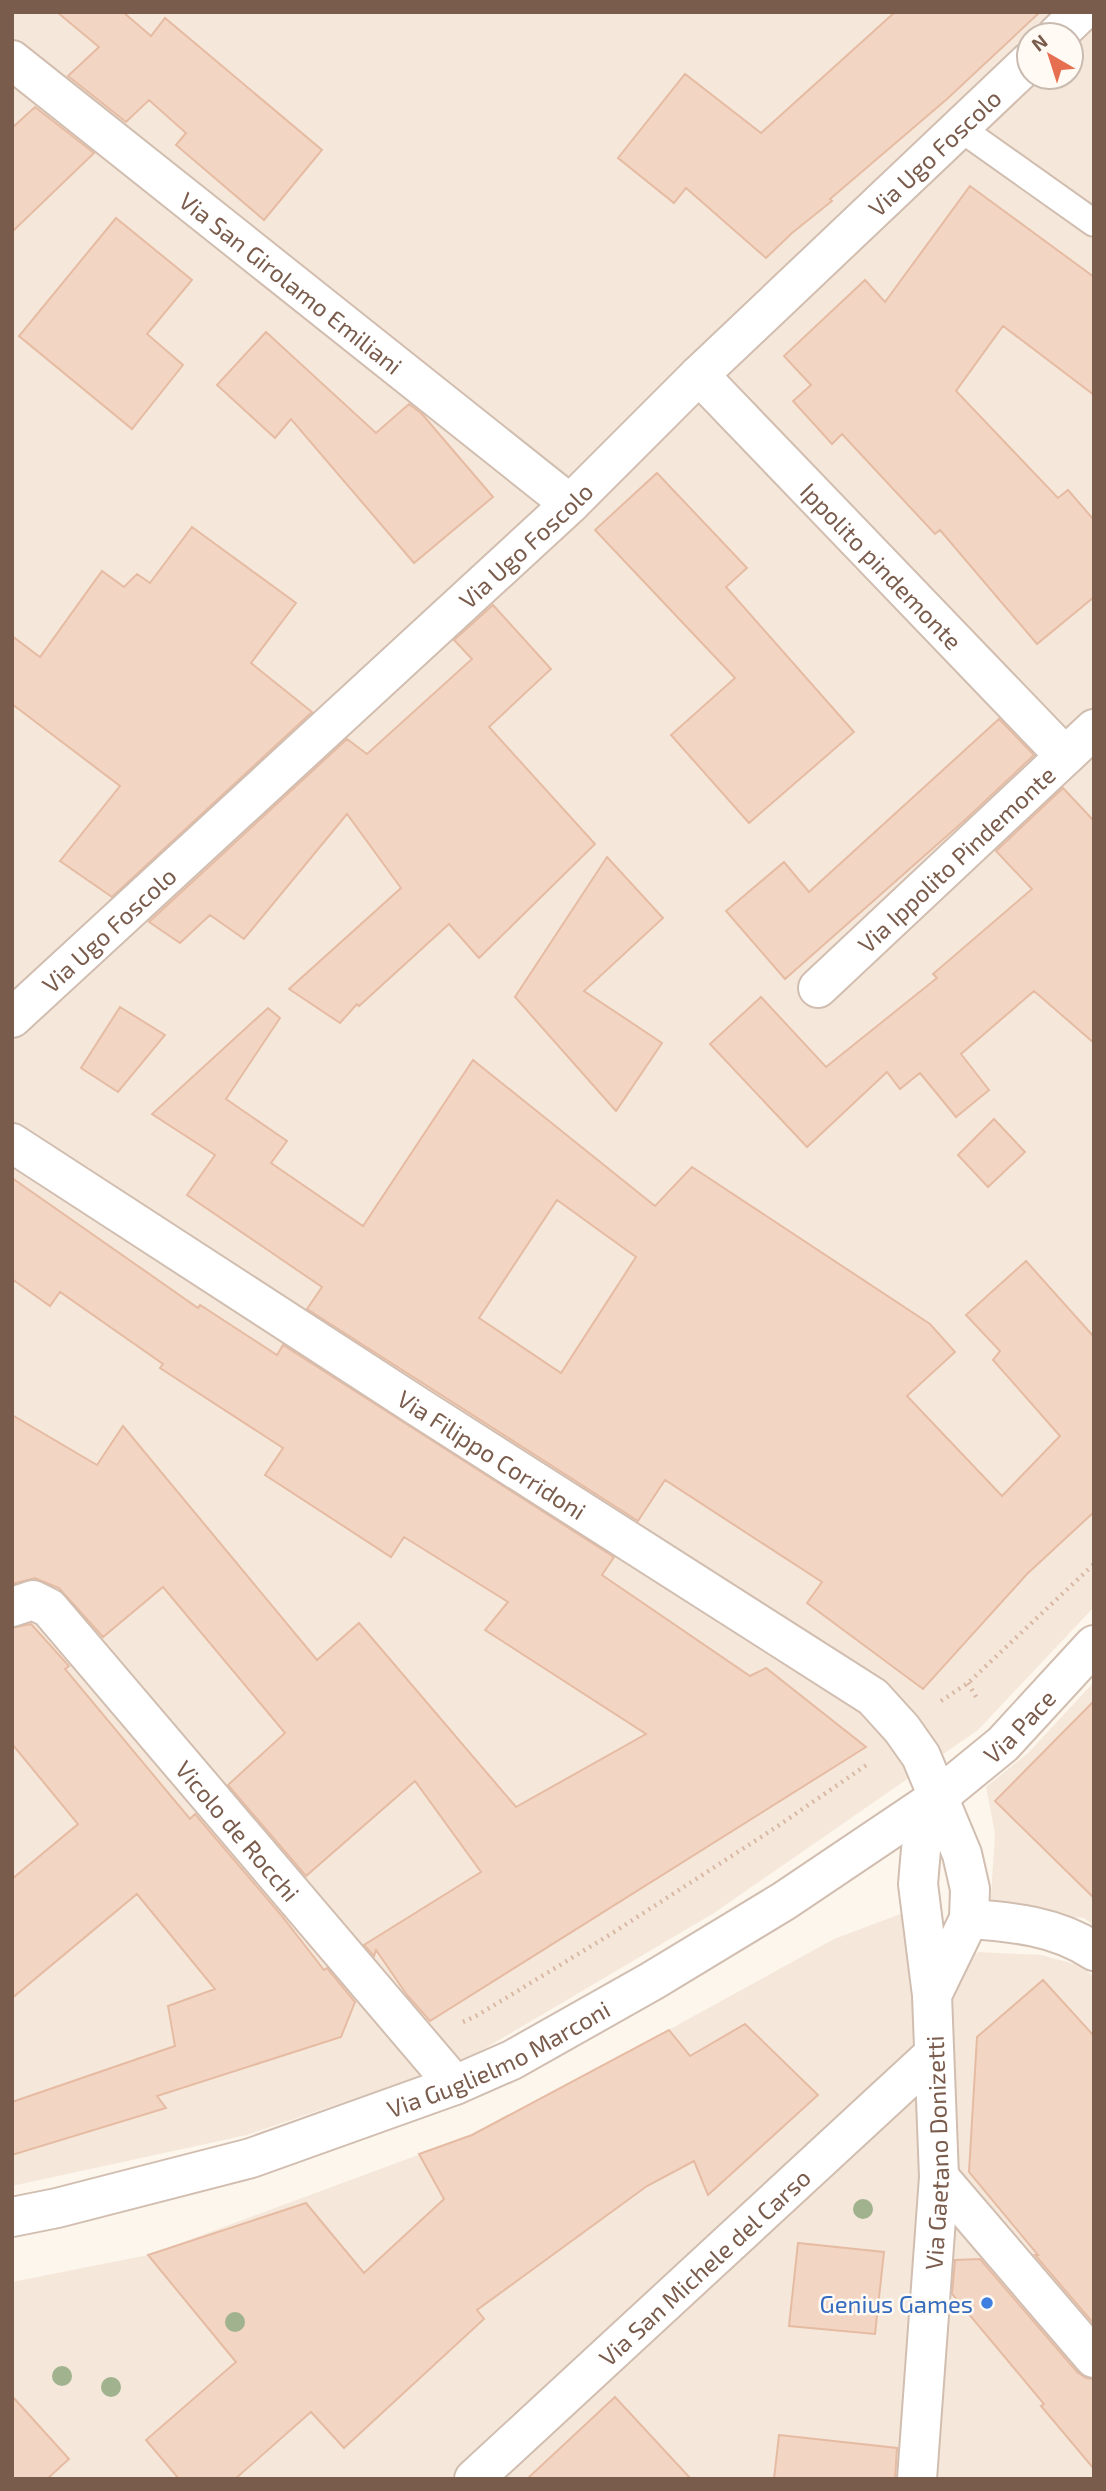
<svg xmlns="http://www.w3.org/2000/svg" width="1106" height="2491" font-family="'Exo 2',sans-serif">
<style>
.residential{fill:#f5e8da;fill-rule:evenodd}
.building{fill:#f3d5c3;stroke:#e6bba3;stroke-width:2;fill-rule:evenodd}
.lines{fill:none;stroke-linecap:round;stroke-linejoin:round}
.service-casing{stroke:#d1beb0;stroke-width:30}
.minor-casing{stroke:#d1beb0;stroke-width:42}
.tertiary-casing{stroke:#d1beb0;stroke-width:42}
.path{stroke:#d9b8a5;stroke-width:4.5;stroke-dasharray:2 5;stroke-linecap:butt}
.service{stroke:#fff;stroke-width:26}
.minor{stroke:#fff;stroke-width:38}
.tertiary{stroke:#fff;stroke-width:38}
.tree{fill:#a0b28e}
.shop-dot{fill:#3f7fe0;stroke:#fffaf3;stroke-width:2.5}
.labels{text-anchor:middle;dominant-baseline:central;stroke-width:5;stroke-linejoin:round;paint-order:stroke}
.street-label{font-size:24px;fill:#7a5c4d;stroke:#fffaf3}
.shop-label{font-size:24px;fill:#366cbe;stroke:#fffaf3;text-anchor:end}
</style>
<rect width="100%" height="100%" fill="#fdf6ec"/>
<path class="residential" d="M 12,12 L 1094,12 L 1094,1607 L 978,1730 L 714,1913 L 462,2062 L 247,2135 L 12,2186 ZM 1029,35 L 1071,35 L 1071,77 L 1029,77 Z
M 1094,1682 L 1094,1926 L 1084,1918 L 990,1910 L 995,1834 L 986,1787 L 1028,1753 Z
M 903,1913 L 918,1978 L 979,1952 L 1041,1955 L 1082,1966 L 1094,1977 L 1094,2479 L 12,2479 L 12,2282 L 148,2255 L 472,2135 L 643,2044 L 834,1939 Z"/>
<path class="building" d="M 57,12 L 123,12 L 151,36 L 165,18 L 322,150 L 264,220 L 176,145 L 186,133 L 149,100 L 126,122 L 68,76 L 99,47 Z
M 895,12 L 1040,12 L 947,99 L 830,199 L 832,201 L 792,233 L 766,258 L 686,188 L 674,203 L 618,158 L 685,74 L 761,133 Z
M 35,107 L 94,153 L 12,232 L 12,128 Z
M 970,186 L 1094,277 L 1094,395 L 1003,326 L 956,391 L 1058,498 L 1068,490 L 1094,520 L 1094,597 L 1037,644 L 940,530 L 935,534 L 842,434 L 832,444 L 793,401 L 811,385 L 784,356 L 865,280 L 885,302 Z
M 116,218 L 192,280 L 147,334 L 183,365 L 132,429 L 19,336 Z
M 266,332 L 376,433 L 409,404 L 422,414 L 493,497 L 414,563 L 291,419 L 275,438 L 217,385 Z
M 657,473 L 747,568 L 726,587 L 854,732 L 749,823 L 671,735 L 735,678 L 595,530 Z
M 192,527 L 296,603 L 251,663 L 312,712 L 112,897 L 60,861 L 120,786 L 12,704 L 12,636 L 40,657 L 102,571 L 124,587 L 137,574 L 150,583 Z
M 493,605 L 551,669 L 489,727 L 595,844 L 479,958 L 449,924 L 359,1006 L 357,1004 L 340,1023 L 289,989 L 401,888 L 347,814 L 244,939 L 210,915 L 180,943 L 149,922 L 347,739 L 367,754 L 472,659 L 454,640 Z
M 999,719 L 1034,755 L 966,819 L 785,979 L 726,911 L 784,862 L 809,892 Z
M 1063,788 L 1094,821 L 1094,1043 L 1034,991 L 961,1054 L 989,1090 L 956,1117 L 920,1073 L 900,1089 L 887,1072 L 807,1147 L 710,1044 L 761,997 L 826,1067 L 937,978 L 933,974 L 1032,889 L 996,851 Z
M 607,857 L 663,918 L 584,991 L 662,1043 L 616,1111 L 515,997 Z
M 120,1007 L 165,1035 L 118,1092 L 81,1068 Z
M 268,1008 L 280,1018 L 226,1099 L 287,1141 L 271,1163 L 363,1226 L 473,1060 L 655,1206 L 692,1167 L 930,1324 L 955,1352 L 907,1396 L 1002,1496 L 1060,1436 L 993,1360 L 1000,1351 L 966,1315 L 1026,1261 L 1094,1337 L 1094,1512 L 1027,1574 L 923,1689 L 807,1603 L 822,1582 L 665,1480 L 638,1521 L 307,1309 L 322,1287 L 187,1195 L 215,1155 L 152,1114 ZM 557,1200 L 636,1257 L 561,1373 L 479,1318 Z
M 994,1119 L 1025,1152 L 988,1187 L 958,1155 Z
M 12,1178 L 198,1308 L 200,1305 L 277,1355 L 283,1345 L 614,1557 L 602,1575 L 750,1676 L 766,1668 L 866,1747 L 430,2021 L 407,1995 L 376,1950 L 374,1956 L 364,1945 L 481,1872 L 415,1781 L 306,1876 L 228,1785 L 285,1733 L 163,1587 L 103,1637 L 59,1588 L 35,1578 L 12,1584 L 12,1415 L 97,1465 L 123,1426 L 317,1660 L 359,1623 L 516,1807 L 646,1734 L 485,1630 L 508,1602 L 404,1537 L 391,1557 L 265,1475 L 283,1448 L 160,1368 L 163,1364 L 60,1292 L 50,1306 L 12,1279 Z
M 31,1624 L 69,1666 L 65,1669 L 190,1819 L 195,1814 L 281,1915 L 324,1970 L 327,1968 L 355,2002 L 341,2037 L 157,2096 L 166,2108 L 12,2155 L 12,2102 L 175,2046 L 168,2006 L 215,1989 L 137,1894 L 12,1998 L 12,1879 L 78,1824 L 12,1744 L 12,1628 Z
M 1094,1701 L 1094,1898 L 995,1801 Z
M 1043,1980 L 1094,2036 L 1094,2324 L 1035,2255 L 1038,2255 L 969,2172 L 977,2037 Z
M 745,2024 L 818,2095 L 708,2195 L 694,2161 L 647,2186 L 477,2310 L 484,2319 L 344,2448 L 311,2412 L 235,2479 L 179,2479 L 146,2440 L 236,2362 L 148,2255 L 306,2203 L 364,2273 L 444,2199 L 419,2154 L 472,2135 L 669,2030 L 690,2056 Z
M 798,2243 L 884,2252 L 875,2334 L 789,2326 Z
M 980,2259 L 1077,2372 L 1086,2378 L 1094,2379 L 1094,2469 L 1041,2406 L 1044,2404 L 952,2294 L 955,2260 Z
M 12,2396 L 69,2459 L 47,2479 L 12,2479 Z
M 615,2397 L 691,2479 L 527,2479 L 586,2424 Z
M 779,2435 L 897,2448 L 895,2479 L 774,2479 Z"/>
<g class="lines">
<defs>
<path id="service" d="M 960,128 L 1094,223"/>
<g id="minor">
<path d="M 1057,35 L 1081,12"/>
<path id="s1" d="M 12,60 L 570,504"/>
<path id="s2" d="M 699,375 L 1065,756"/>
<path id="s3" d="M 818,988 L 1094,729"/>
<path id="s4" d="M 12,1018 L 570,504 L 699,375 L 1029,62"/>
<path id="s5" d="M 12,1143 L 417,1406 L 873,1697 L 902,1729 L 921,1756 L 962,1854 L 970,1889 L 969,1919 L 932,1995"/>
<path id="s6" d="M 12,1607 L 33,1600 L 49,1608 L 455,2085"/>
<path d="M 969,1919 C 1013,1922 1056,1926 1094,1951"/>
<path d="M 939,2177 L 1094,2358"/>
<path id="s7" d="M 474,2479 L 934,2054"/>
<path id="s8" d="M 917,2479 L 939,2177 L 932,1995 L 918,1884 L 921,1849 L 937,1798"/>
</g>
<g id="tertiary">
<path id="s9" d="M 12,2217 L 57,2208 L 251,2158 L 455,2085 L 512,2060 L 652,1981 L 784,1901 L 937,1798 L 1003,1744 L 1094,1645"/>
</g>
</defs>
<use href="#service" class="service-casing"/>
<use href="#minor" class="minor-casing"/>
<use href="#tertiary" class="tertiary-casing"/>
<path class="path" d="M 968,1683 L 978,1700
M 941,1701 L 968,1683 L 1094,1564
M 463,2022 L 478,2015 L 611,1934 L 775,1828 L 868,1764"/>
<use href="#service" class="service"/>
<use href="#minor" class="minor"/>
<use href="#tertiary" class="tertiary"/>
</g>
<g class="tree">
<circle cx="863" cy="2209" r="10"/>
<circle cx="235" cy="2322" r="10"/>
<circle cx="62" cy="2376" r="10"/>
<circle cx="111" cy="2387" r="10"/>
</g>
<circle class="shop-dot" cx="987" cy="2303" r="7"/>
<g class="labels">
<g class="street-label">
<text stroke="none"><textPath href="#s4" startOffset="1265">Via Ugo Foscolo</textPath></text>
<text stroke="none"><textPath href="#s1" startOffset="357">Via San Girolamo Emiliani</textPath></text>
<text stroke="none"><textPath href="#s4" startOffset="698">Via Ugo Foscolo</textPath></text>
<text stroke="none"><textPath href="#s2" startOffset="264">Ippolito pindemonte</textPath></text>
<text stroke="none"><textPath href="#s3" startOffset="189">Via Ippolito Pindemonte</textPath></text>
<text stroke="none"><textPath href="#s4" startOffset="131">Via Ugo Foscolo</textPath></text>
<text stroke="none"><textPath href="#s5" startOffset="572">Via Filippo Corridoni</textPath></text>
<text stroke="none"><textPath href="#s9" startOffset="1134">Via Pace</textPath></text>
<text stroke="none"><textPath href="#s6" startOffset="332">Vicolo de Rocchi</textPath></text>
<text stroke="none"><textPath href="#s9" startOffset="513">Via Guglielmo Marconi</textPath></text>
<text stroke="none"><textPath href="#s8" startOffset="327">Via Gaetano Donizetti</textPath></text>
<text stroke="none"><textPath href="#s7" startOffset="313">Via San Michele del Carso</textPath></text>
</g>
<g class="shop-label">
<text x="973" y="2303">Genius Games</text>
</g>
</g>
<rect width="1106" height="2491" fill="none" stroke="#7a5c4d" stroke-width="28"/>
<g transform="translate(1050 56) rotate(321)"><circle r="33" fill="#fffaf3" stroke="#cabbb1" stroke-width="2"/>
<path d="M0-5L12 26L0 18L-12 26Z" fill="#e76f51"/>
<text y="-10" font-size="19" font-weight="bold" text-anchor="middle" fill="#7a5c4d">N</text>
</g>
</svg>
